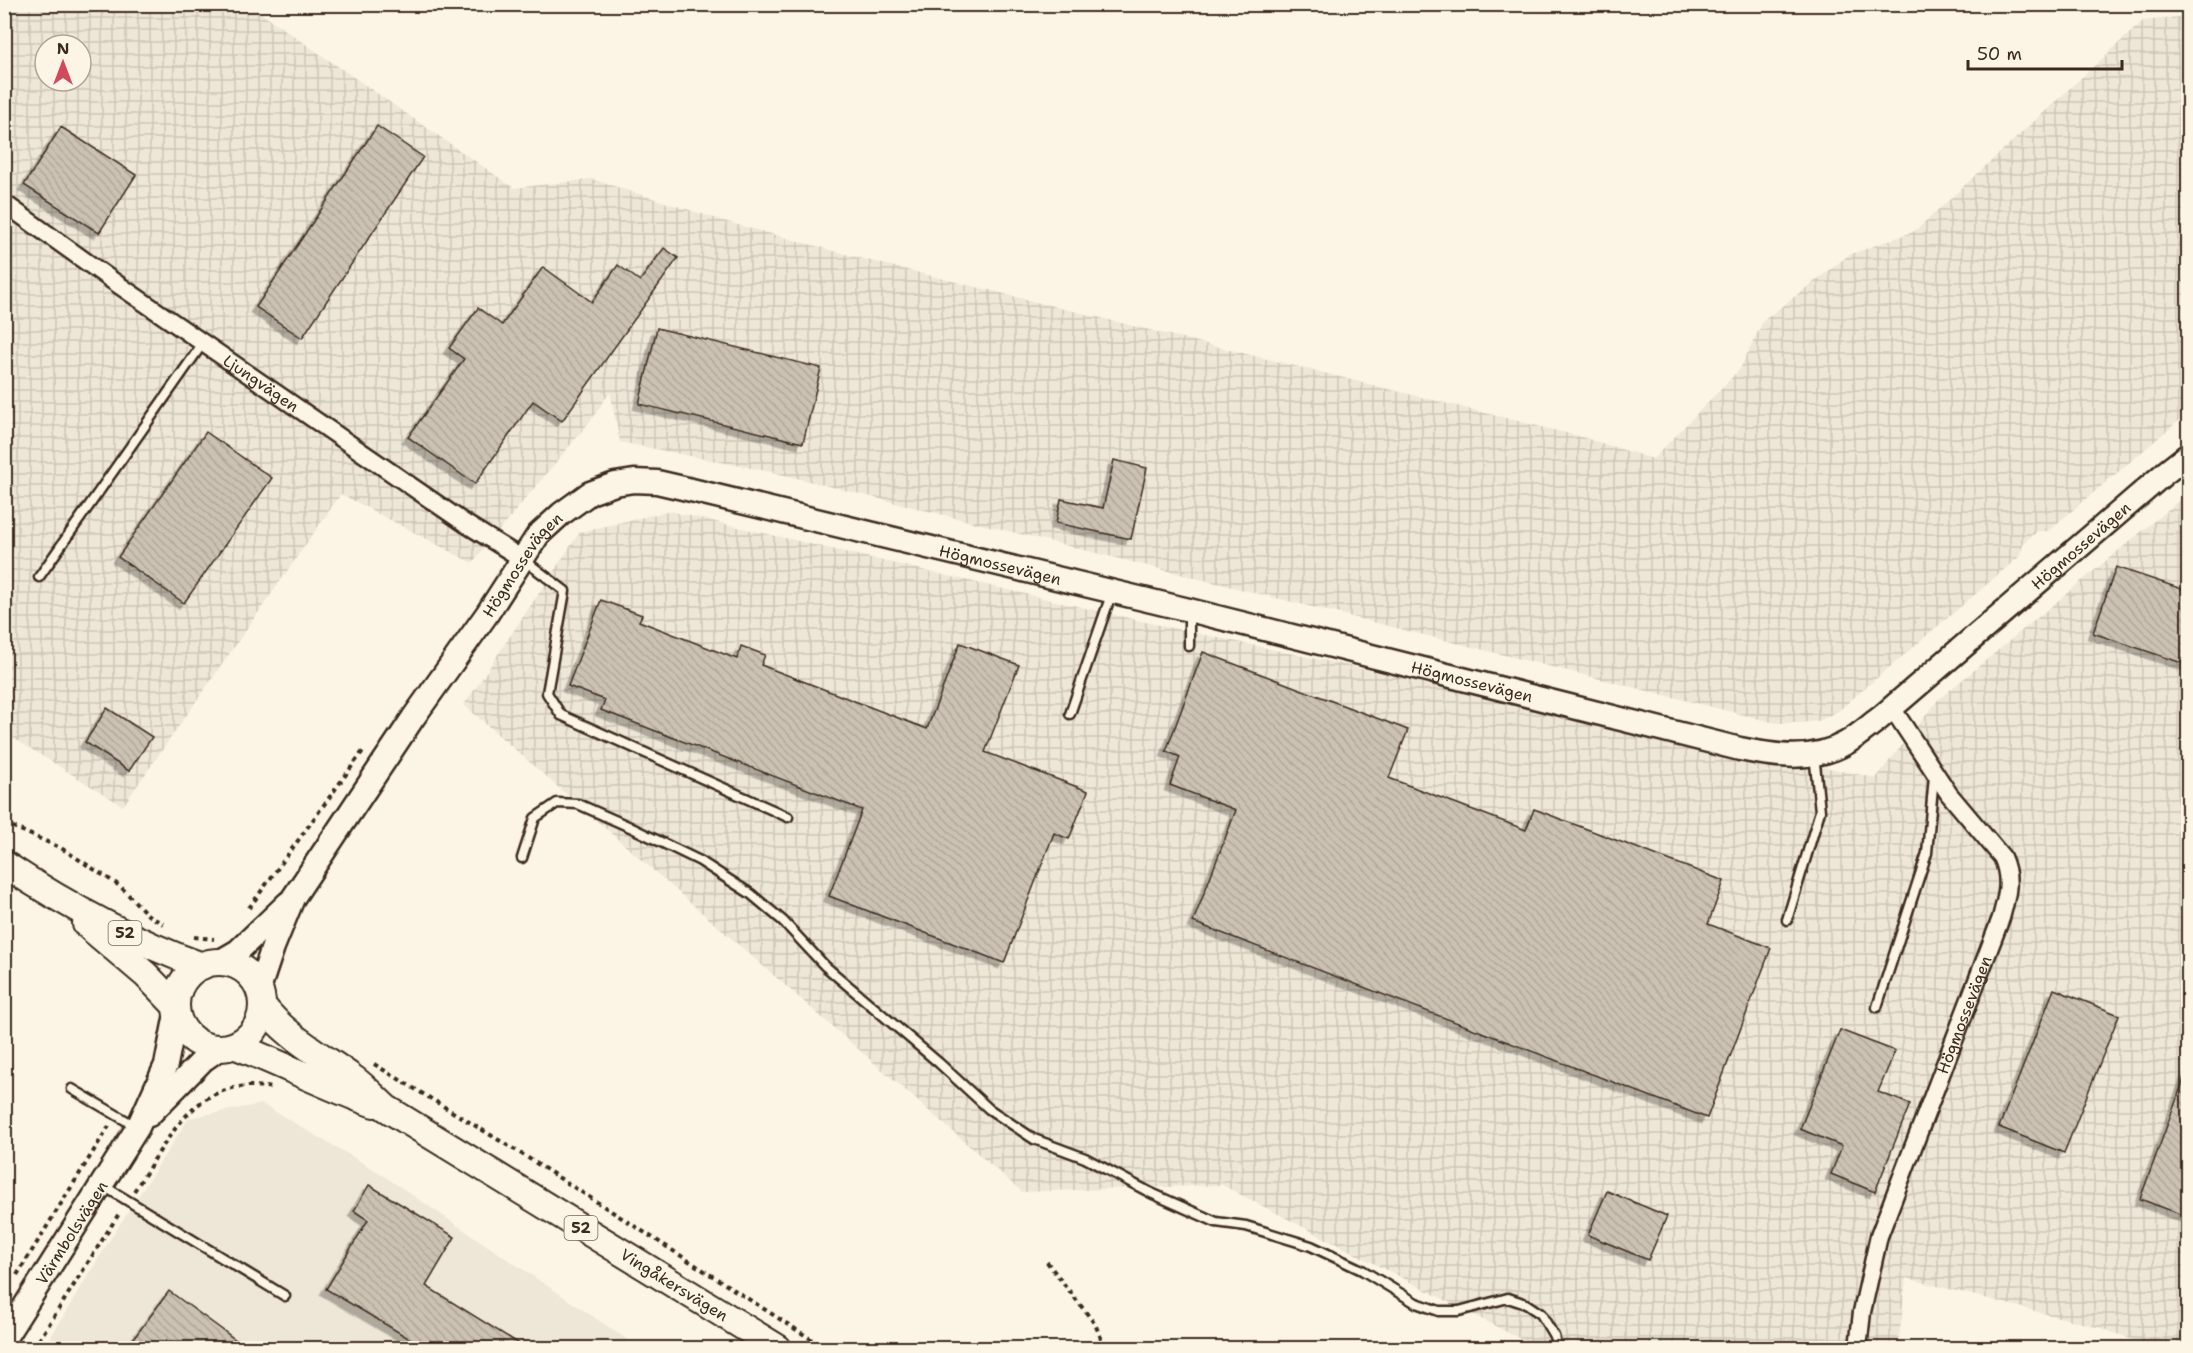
<svg xmlns="http://www.w3.org/2000/svg" width="2193" height="1353" font-family="'Shantell Sans',sans-serif">
<style>
.built{fill:#eee6d6}
.industrial{fill:url(#industrial-grid);fill-rule:evenodd}
.building{fill:url(#building-back-hatch);stroke:#3b2a1e;stroke-width:1.5;filter:url(#shadow)}
.lines{fill:none;stroke-linecap:round;stroke-linejoin:round}
.lane-casing{stroke:#3b2a1e;stroke-width:13}
.street-casing{stroke:#3b2a1e;stroke-width:21}
.secondary-casing{stroke:#3b2a1e;stroke-width:27}
.primary-casing{stroke:#3b2a1e;stroke-width:30}
.path{stroke:#3b2a1e;stroke-width:4;stroke-dasharray:4.5 4.5;stroke-linecap:butt}
.lane{stroke:#fcf5e5;stroke-width:8}
.street{stroke:#fcf5e5;stroke-width:16}
.secondary{stroke:#fcf5e5;stroke-width:22}
.primary{stroke:#fcf5e5;stroke-width:26}
.labels{text-anchor:middle;dominant-baseline:central;stroke-width:6;stroke-linejoin:round;paint-order:stroke}
.shield{fill:#fcf5e5;stroke:#75675a;stroke-width:1.5}
.shield-label{font-size:15px;font-weight:bold;fill:#3b2a1e}
.street-label{font-size:16px;fill:#3b2a1e;stroke:#fcf5e5}
</style>
<defs>
<pattern id="industrial-grid" width="8" height="8" patternUnits="userSpaceOnUse" patternTransform="scale(1.5)"><rect width="8" height="8" fill="#eee6d6"/><path d="M0 4h8M4 0v8" fill="none" stroke="#cdc5b7"/></pattern>
<pattern id="building-back-hatch" width="6" height="6" patternUnits="userSpaceOnUse" patternTransform="scale(1.5)"><rect width="6" height="6" fill="#ccc2b3"/><path d="M-1 5l2 2M0 0l6 6M5-1l2 2" fill="none" stroke="#b0a79a"/></pattern>
<filter id="shadow"><feDropShadow dx="-5.5" dy="5.5" stdDeviation="0" flood-color="#0004"/></filter>
</defs>
<rect width="100%" height="100%" fill="#fcf5e5"/>
<filter id="ink" filterUnits="userSpaceOnUse"><feTurbulence type="fractalNoise" baseFrequency=".0167" numOctaves="2"/><feDisplacementMap in="SourceGraphic" scale="12" xChannelSelector="R" yChannelSelector="G"/><feConvolveMatrix kernelMatrix="1 2 1 2 8 2 1 2 1" color-interpolation-filters="sRGB"/></filter>
<g filter="url(#ink)">
<path class="built" d="M 262,1104 L 375,1170 L 640,1348 L 44,1348 L 111,1238 L 189,1118 Z"/>
<path class="industrial" d="M 4,5 L 249,5 L 514,188 L 592,179 L 724,221 L 871,261 L 1582,437 L 1653,459 L 1740,369 L 1763,321 L 1849,255 L 1915,231 L 2143,21 L 2188,16 L 2188,413 L 2048,531 L 2038,531 L 2024,542 L 2019,557 L 1837,712 L 1818,721 L 1800,723 L 1776,723 L 776,473 L 620,442 L 610,392 L 592,419 L 472,563 L 341,494 L 123,806 L 5,733 ZM 45,45 L 81,45 L 81,81 L 45,81 Z
M 2188,493 L 2188,1348 L 2155,1348 L 2101,1328 L 1906,1278 L 1898,1348 L 1538,1348 L 1222,1185 L 1022,1192 L 464,705 L 580,532 L 669,511 L 1167,627 L 1876,778 L 1938,700 Z"/>
<path class="building" d="M 377,126 L 423,157 L 302,338 L 256,307 Z
M 61,127 L 136,175 L 99,233 L 24,185 Z
M 664,248 L 678,258 L 562,421 L 533,401 L 475,484 L 408,437 L 464,359 L 449,348 L 478,308 L 502,325 L 543,267 L 592,302 L 618,265 L 640,281 Z
M 657,328 L 821,368 L 803,443 L 639,404 Z
M 206,432 L 272,478 L 184,603 L 118,557 Z
M 1114,460 L 1147,468 L 1131,539 L 1056,523 L 1061,499 L 1103,508 Z
M 2116,567 L 2188,591 L 2188,665 L 2093,633 Z
M 601,600 L 642,615 L 639,621 L 737,659 L 741,646 L 765,655 L 761,665 L 927,729 L 960,643 L 1019,665 L 985,752 L 1088,791 L 1069,839 L 1054,833 L 1004,963 L 829,896 L 862,810 L 601,710 L 605,700 L 568,686 Z
M 1203,652 L 1408,730 L 1389,778 L 1526,830 L 1534,809 L 1724,881 L 1708,924 L 1771,948 L 1707,1118 L 1193,922 L 1236,810 L 1170,785 L 1180,757 L 1166,751 Z
M 107,708 L 152,737 L 129,771 L 85,742 Z
M 2054,989 L 2119,1015 L 2064,1153 L 1999,1127 Z
M 1840,1030 L 1895,1051 L 1878,1092 L 1910,1104 L 1875,1192 L 1831,1174 L 1842,1146 L 1800,1129 Z
M 2187,1071 L 2188,1072 L 2188,1217 L 2140,1199 Z
M 369,1185 L 455,1237 L 426,1286 L 526,1348 L 425,1348 L 326,1289 L 368,1220 L 354,1211 Z
M 1607,1191 L 1667,1216 L 1648,1260 L 1588,1235 Z
M 169,1291 L 247,1348 L 140,1348 L 131,1342 Z"/>
<g class="lines">
<defs>
<path id="lane" d="M 524,560 L 565,591 L 547,693 L 561,715 L 788,817
M 39,577 L 203,343
M 1189,646 L 1189,611
M 1070,714 L 1112,592
M 522,858 L 535,818 L 557,803 L 578,804 L 630,827 L 700,861 L 751,894 L 783,921 L 825,966 L 939,1063 L 989,1109 L 1034,1139 L 1085,1158 L 1151,1193 L 1216,1222 L 1246,1226 L 1311,1246 L 1362,1270 L 1416,1303 L 1439,1311 L 1459,1311 L 1508,1298 L 1526,1304 L 1541,1314 L 1554,1336 L 1557,1348
M 1787,920 L 1820,811 L 1814,754
M 1877,1007 L 1927,853 L 1934,776
M 72,1089 L 137,1127
M 102,1185 L 285,1296"/>
<g id="street">
<path id="s1" d="M 4,203 L 113,281 L 466,524 L 521,558"/>
<path id="s2" d="M 1858,1348 L 1862,1312 L 1879,1236 L 2001,918 C 2007,896 2012,879 2002,857 L 1949,794 L 1892,708"/>
</g>
<g id="secondary">
<path d="M 219,962 L 238,951 L 288,903"/>
<path id="s3" d="M 259,989 L 273,947 L 293,898 L 413,718 L 487,614 L 538,535 L 561,514 L 590,493 L 615,484 L 634,481 L 657,482 L 683,488 L 1189,610 L 1740,749 C 1774,756 1813,762 1846,743 C 1858,736 1869,726 1880,718 L 2165,473 L 2188,455"/>
<path d="M 149,1115 L 203,1060 L 219,1049"/>
<path id="s4" d="M 4,1339 L 138,1127 L 166,1065 L 176,1014"/>
</g>
<g id="primary">
<path d="M 4,864 C 66,905 132,941 202,966"/>
<path d="M 86,924 L 146,975 L 176,1006"/>
<circle cx="219" cy="1005" r="43"/>
<path id="s5" d="M 262,1005 C 287,1038 322,1055 354,1079 C 365,1087 375,1098 386,1108 L 778,1348"/>
<path d="M 236,1046 C 282,1064 327,1087 374,1104"/>
</g>
</defs>
<use href="#lane" class="lane-casing"/>
<use href="#street" class="street-casing"/>
<use href="#secondary" class="secondary-casing"/>
<use href="#primary" class="primary-casing"/>
<path class="path" d="M 4,823 L 61,848 L 120,886 L 148,915 L 163,924
M 249,908 L 363,751
M 194,937 L 214,939
M 374,1064 L 525,1156 L 825,1348
M 134,1191 C 170,1138 195,1074 272,1088
M 1047,1262 L 1095,1324 L 1105,1348
M 17,1275 L 109,1126
M 34,1348 L 120,1212"/>
<use href="#lane" class="lane"/>
<use href="#street" class="street"/>
<use href="#secondary" class="secondary"/>
<use href="#primary" class="primary"/>
</g>
</g>
<g class="labels">
<g class="shield">
<rect x="108.5" y="921" width="33" height="24" rx="4.5"/>
<rect x="564.5" y="1216" width="33" height="24" rx="4.5"/>
</g>
<g class="shield-label">
<text x="125" y="933">52</text>
<text x="581" y="1228">52</text>
</g>
<g class="street-label">
<text stroke="none"><textPath href="#s1" startOffset="314">Ljungvägen</textPath></text>
<text stroke="none"><textPath href="#s3" startOffset="2202">Högmossevägen</textPath></text>
<text stroke="none"><textPath href="#s3" startOffset="502">Högmossevägen</textPath></text>
<text stroke="none"><textPath href="#s3" startOffset="1024">Högmossevägen</textPath></text>
<text stroke="none"><textPath href="#s3" startOffset="1510">Högmossevägen</textPath></text>
<text stroke="none"><textPath href="#s2" startOffset="351">Högmossevägen</textPath></text>
<text stroke="none"><textPath href="#s4" startOffset="126">Värmbolsvägen</textPath></text>
<text stroke="none"><textPath href="#s5" startOffset="500">Vingåkersvägen</textPath></text>
</g>
</g>
<rect width="2193" height="1353" fill="none" stroke="#fcf5e5" stroke-width="24"/>
<rect x="12" y="12" width="2169" height="1329" fill="none" stroke="#3b2a1e" stroke-width="2" filter="url(#ink)"/>
<g transform="translate(63 63)"><circle r="28" fill="#fcf5e5" stroke="#afa495" stroke-width="1.5"/>
<path d="M0-4.5L10 22L0 15L-10 22Z" fill="#d1495b"/>
<text y="-9" font-size="16" font-weight="bold" text-anchor="middle" fill="#3b2a1e">N</text>
</g>
<path d="M1968 60v9h154v-9" fill="none" stroke="#3b2a1e" stroke-width="3"/>
<text x="1977" y="60" font-size="18" fill="#3b2a1e" stroke="#fcf5e5" stroke-width="4.5" paint-order="stroke">50 m</text>
</svg>
